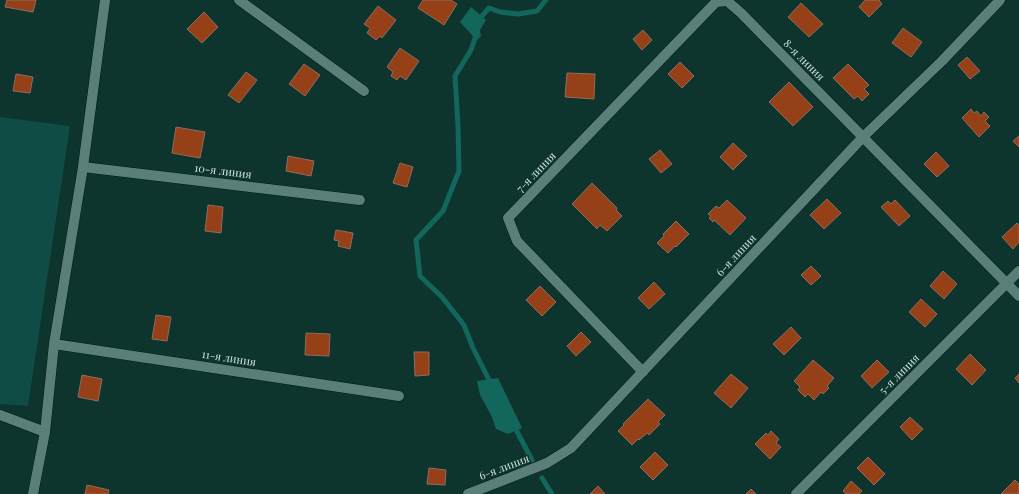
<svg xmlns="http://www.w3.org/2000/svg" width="1019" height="494" font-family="'Playfair Display',serif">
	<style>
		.green { fill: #0e4c45 }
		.water { fill: #13665b }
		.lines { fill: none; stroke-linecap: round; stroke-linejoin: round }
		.stream { stroke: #13665b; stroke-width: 5 }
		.building { fill: #964018; stroke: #8c6d61 }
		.minor-casing { stroke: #001a16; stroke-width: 11 }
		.minor { stroke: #5a7f79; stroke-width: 10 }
		.labels { text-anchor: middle; stroke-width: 3; stroke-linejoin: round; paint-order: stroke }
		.street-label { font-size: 11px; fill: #cee2de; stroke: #0e342e }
	</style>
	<rect width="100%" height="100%" fill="#0e342e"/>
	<polygon class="green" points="0,117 70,126 28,406 0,404"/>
	<g class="water">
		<polygon points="471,7 486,20 480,30 481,36 476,41 472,35 460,22"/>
		<polygon points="498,378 522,428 508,434 496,429 492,417 480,395 477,381"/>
	</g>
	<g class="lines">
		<g class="stream">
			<polyline points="480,23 482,16 489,8 500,12 518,14 537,11 546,0"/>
			<polyline points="477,32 471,50 455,76 458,126 459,171 443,211 416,240 420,276 442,297 464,325 473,348 491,384"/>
			<polyline points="513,424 532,460"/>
			<polyline points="542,478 552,494"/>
		</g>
	</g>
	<g class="building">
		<polygon points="7,0 36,0 33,12 5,7"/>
		<polygon points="423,0 451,0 457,4 444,25 418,8"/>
		<polygon points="865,0 879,0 882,4 869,17 859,7"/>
		<polygon points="801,3 823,24 809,37 788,17"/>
		<polygon points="378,6 396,20 382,38 380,36 376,40 367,33 370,28 364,24"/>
		<polygon points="204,12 218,27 202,43 187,29"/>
		<polygon points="903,28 922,42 911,57 892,43"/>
		<polygon points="643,30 652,40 642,50 633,39"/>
		<polygon points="400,48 419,61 406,80 400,76 397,80 391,76 393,72 387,67"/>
		<polygon points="967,57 980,71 970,79 958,65"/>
		<polygon points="680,62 694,76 682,88 668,74"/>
		<polygon points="304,64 320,75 305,96 289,84"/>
		<polygon points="848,64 869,85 864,89 869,94 862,101 858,96 854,99 833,78"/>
		<polygon points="246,72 257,80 239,103 228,95"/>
		<polygon points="567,73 595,74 594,99 565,97"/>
		<polygon points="16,74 33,77 30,93 13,91"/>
		<polygon points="789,82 813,107 793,126 769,102"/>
		<polygon points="971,109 974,113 977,111 981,116 984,112 989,117 985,121 990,126 979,137 962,118"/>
		<polygon points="176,127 205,132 200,158 172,153"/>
		<polygon points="1019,136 1019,147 1013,141"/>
		<polygon points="733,143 747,156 733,170 720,157"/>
		<polygon points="660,150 672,164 661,173 649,159"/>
		<polygon points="936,152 949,166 937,177 924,164"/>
		<polygon points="288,156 314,161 311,176 286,171"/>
		<polygon points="400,163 413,167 407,187 393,183"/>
		<polygon points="592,183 617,208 616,210 622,216 607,231 600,225 597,229 572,204"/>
		<polygon points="827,199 841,213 824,229 810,215"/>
		<polygon points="727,200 746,218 730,235 714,220 713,222 709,218 711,216 708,214 716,206 719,208"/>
		<polygon points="895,200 910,216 899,226 881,207 888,201 891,204"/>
		<polygon points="208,205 223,207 221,233 205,231"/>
		<polygon points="676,221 689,234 676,247 675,246 668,253 657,243 664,236 663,234"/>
		<polygon points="1017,223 1019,225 1019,242 1013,249 1002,237"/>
		<polygon points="336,230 353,233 350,249 338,246 339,241 334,240"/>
		<polygon points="811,266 821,276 811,285 801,275"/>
		<polygon points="943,271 957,284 944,299 930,286"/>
		<polygon points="654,282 665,294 649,309 638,298"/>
		<polygon points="540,286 556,302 542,316 526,300"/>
		<polygon points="921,299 937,314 925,327 909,312"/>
		<polygon points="156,315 171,317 167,341 152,339"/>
		<polygon points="791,327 801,338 784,355 773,344"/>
		<polygon points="581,332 591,342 576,356 567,346"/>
		<polygon points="306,333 330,334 329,356 305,355"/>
		<polygon points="414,352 429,352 429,375 415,376"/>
		<polygon points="970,354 986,370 972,385 956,369"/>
		<polygon points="813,360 834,378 827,386 829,388 823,394 821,392 814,400 808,394 805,397 798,390 800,387 794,381"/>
		<polygon points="877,360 889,372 872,388 861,376"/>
		<polygon points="731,374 748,388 731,408 714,393"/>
		<polygon points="1019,374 1019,383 1015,378"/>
		<polygon points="82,375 102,379 98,401 78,397"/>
		<polygon points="648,399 665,415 658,422 660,424 649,435 647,433 639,440 638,439 632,445 618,431 624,425 623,424"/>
		<polygon points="910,417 923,429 912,440 900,427"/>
		<polygon points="771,431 779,439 776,443 781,447 770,459 755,444 766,433 768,435"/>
		<polygon points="655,452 668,465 653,480 640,467"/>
		<polygon points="868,457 885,474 874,485 857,468"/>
		<polygon points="429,468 446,470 445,485 427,484"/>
		<polygon points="1015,480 1019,484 1019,494 1001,494"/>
		<polygon points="851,481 862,491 859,494 846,494 843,491"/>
		<polygon points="87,485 109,490 108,494 85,494"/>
		<polygon points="598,486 605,494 590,494"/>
		<polygon points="751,489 756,494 746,494"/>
	</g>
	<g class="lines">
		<defs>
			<g id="minor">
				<polyline points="239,0 364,91"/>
				<polyline points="726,0 741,13 1019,296"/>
				<polyline points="83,167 360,200"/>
				<polyline points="54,344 399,396"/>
				<polyline points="643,372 517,241 508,218 716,2 727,1"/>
				<polyline points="0,415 45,432"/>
				<polyline points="33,494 45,432 54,344 83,167 105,0"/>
				<polyline points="468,494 547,463 571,448 863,137 942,61 1000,0"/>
				<polyline points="796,494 1019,271"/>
			</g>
		</defs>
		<use href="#minor" class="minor-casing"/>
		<use href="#minor" class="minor"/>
	</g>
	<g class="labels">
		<g class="street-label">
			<text transform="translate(804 60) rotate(45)" y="4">8-я линия</text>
			<text transform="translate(223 171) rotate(7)" y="4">10-я линия</text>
			<text transform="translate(536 172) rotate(-46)" y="4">7-я линия</text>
			<text transform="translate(736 255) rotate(-47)" y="4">6-я линия</text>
			<text transform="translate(229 358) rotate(9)" y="4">11-я линия</text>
			<text transform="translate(899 374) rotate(-45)" y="4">5-я линия</text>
			<text transform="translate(504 467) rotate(-21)" y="4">6-я линия</text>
		</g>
	</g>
</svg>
